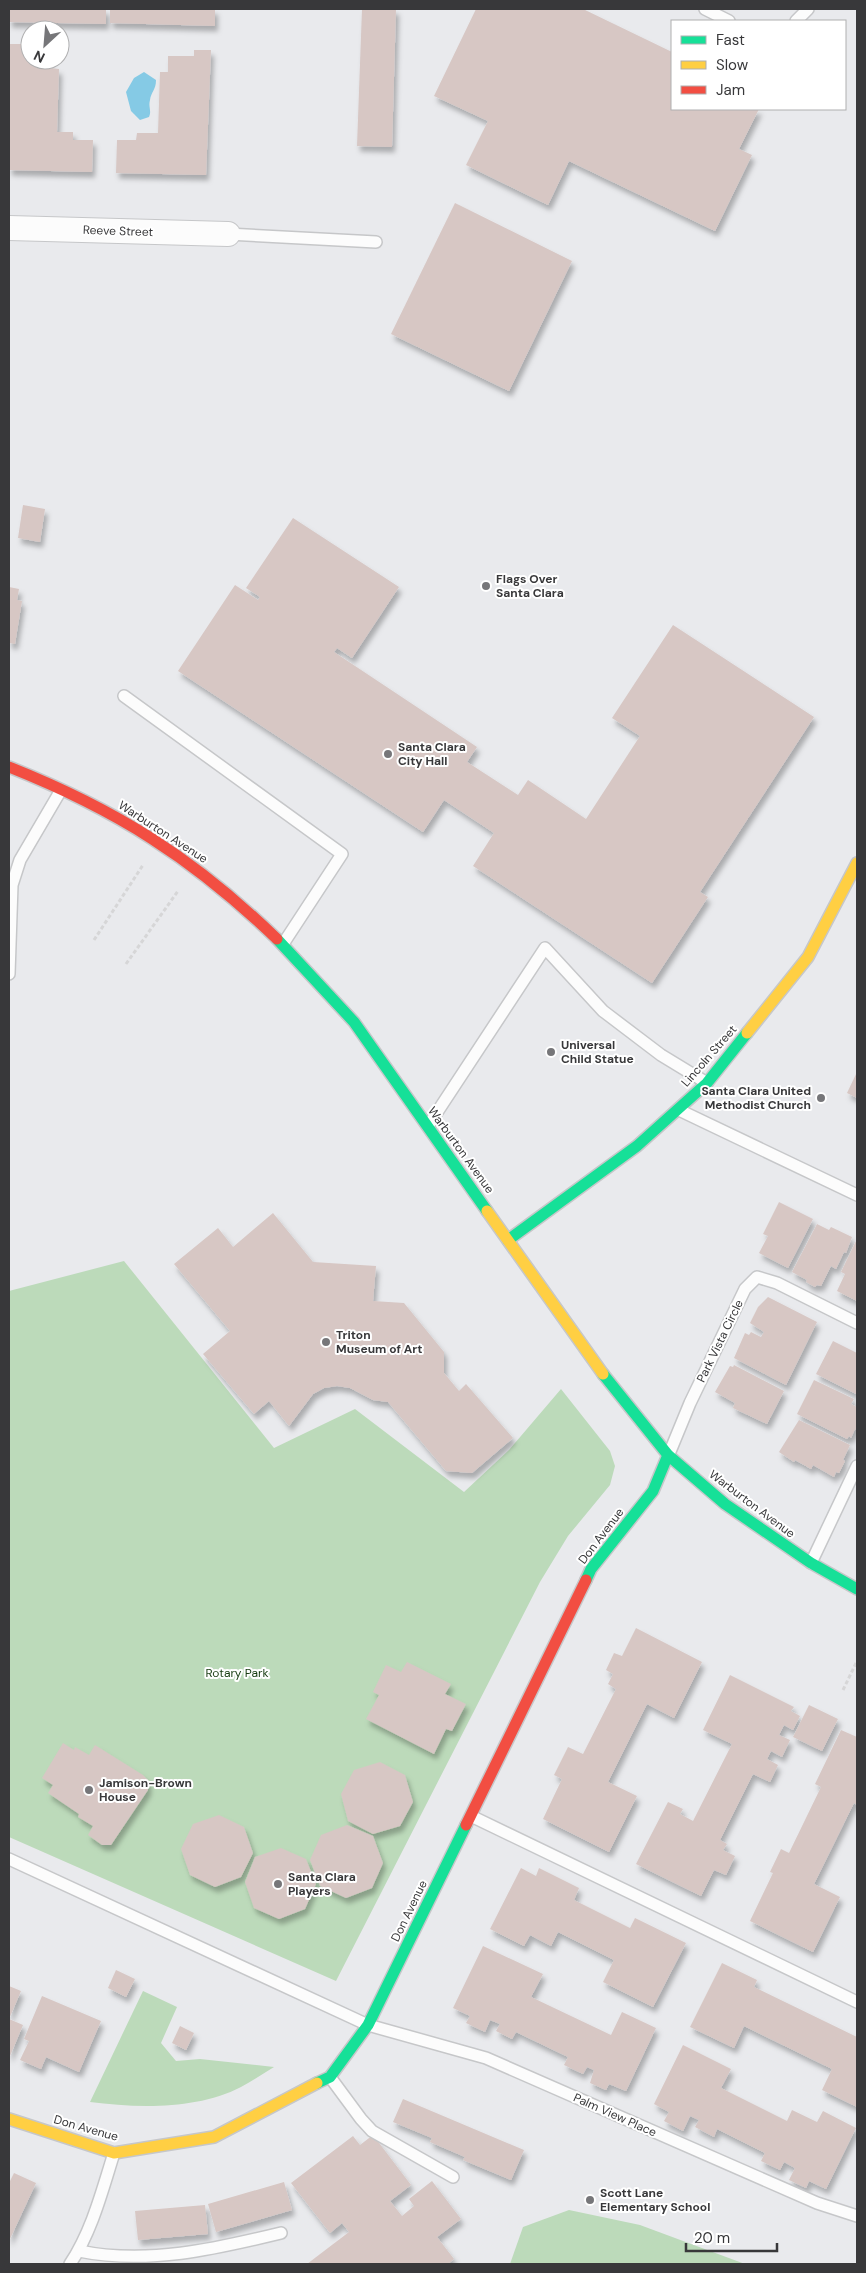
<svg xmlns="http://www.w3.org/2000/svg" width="866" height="2273" font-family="'DM Sans',sans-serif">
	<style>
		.green { fill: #bcdaba }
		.water { fill: #85cae5 }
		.building { fill: #d7c7c4; filter: url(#shadow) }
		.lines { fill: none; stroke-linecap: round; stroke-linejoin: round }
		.lane-casing { stroke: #c6c7c9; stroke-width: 14 }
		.street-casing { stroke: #c6c7c9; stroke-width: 26 }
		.fast-casing { stroke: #c6c7c9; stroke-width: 14 }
		.slow-casing { stroke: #c6c7c9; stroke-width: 14 }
		.jam-casing { stroke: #c6c7c9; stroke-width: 14 }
		.path { stroke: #d6d6d7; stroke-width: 3; stroke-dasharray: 4 2.5; stroke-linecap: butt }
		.lane { stroke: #fcfcfc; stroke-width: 11 }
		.street { stroke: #fcfcfc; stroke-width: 24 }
		.fast { stroke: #16e098; stroke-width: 11 }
		.slow { stroke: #ffcf43; stroke-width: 11 }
		.jam { stroke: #f24e42; stroke-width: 11 }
		.poi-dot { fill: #767679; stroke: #fff; stroke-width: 2 }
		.labels { text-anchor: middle; stroke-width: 4; stroke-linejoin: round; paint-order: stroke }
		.street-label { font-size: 12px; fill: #38383a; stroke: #fff }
		.poi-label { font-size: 12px; font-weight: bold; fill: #38383a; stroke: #fff; text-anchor: start }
		.park-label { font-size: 12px; fill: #153a0f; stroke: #fff }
	</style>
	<defs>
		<filter id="shadow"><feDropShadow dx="3" dy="5.5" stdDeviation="2.5" flood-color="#0004"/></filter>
	</defs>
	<rect width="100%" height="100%" fill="#e9eaed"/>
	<g class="green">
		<polygon points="124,1261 274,1448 355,1409 464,1492 509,1450 561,1389 610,1451 615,1466 610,1485 568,1536 540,1582 336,1981 9,1837 9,1291"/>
		<path d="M143,1991L177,2007L161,2043L176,2061L200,2059L274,2067C263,2074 252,2081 241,2087C197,2110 137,2108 90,2102Z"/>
		<polygon points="569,2210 640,2225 745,2264 510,2264 523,2227"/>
	</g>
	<path class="water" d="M144,72L156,80C156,90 151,92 150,100C148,107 152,111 149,117L140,120L131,111L126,92L134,78Z"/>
	<g class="building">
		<polygon points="9,9 106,9 106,24 9,22"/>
		<polygon points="110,9 215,9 215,26 110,23"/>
		<polygon points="362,9 396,9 392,147 357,146"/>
		<polygon points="476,9 583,9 672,52 672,109 759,109 739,149 752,155 715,231 569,161 548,205 466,165 488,121 434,96"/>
		<polygon points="9,44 28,44 27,54 30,54 30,60 50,60 50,68 59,69 57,132 73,132 73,140 93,140 92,172 9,170"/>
		<polygon points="194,50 211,50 206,175 116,173 117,140 136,140 137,133 158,133 160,72 168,72 168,56 194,56"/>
		<polygon points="455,203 572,261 509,391 391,334"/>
		<polygon points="23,505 45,509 40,542 18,538"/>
		<polygon points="293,518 399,587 352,658 337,648 334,652 477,747 467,762 518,795 528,780 586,819 640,736 612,718 673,625 814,717 700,892 708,897 652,983 473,866 494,833 444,800 423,832 178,671 235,585 258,600 260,597 246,588"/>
		<polygon points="9,587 19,589 17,600 22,601 15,644 9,643"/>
		<polygon points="857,1072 857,1098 847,1093"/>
		<polygon points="779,1202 813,1219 788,1268 759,1253 768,1236 763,1234"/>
		<polygon points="273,1213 313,1262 376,1266 373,1301 404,1303 444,1352 444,1373 459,1391 466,1384 513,1438 472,1473 446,1471 388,1402 373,1400 350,1388 337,1386 324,1388 313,1394 289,1426 269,1401 254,1414 203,1354 230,1331 174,1264 218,1228 233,1247"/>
		<polygon points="817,1224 829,1230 831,1227 852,1237 846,1253 844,1252 836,1269 831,1266 821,1286 817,1285 815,1287 806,1282 807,1280 792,1272"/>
		<polygon points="857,1239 857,1301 837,1291 845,1274 841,1272"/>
		<polygon points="768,1297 817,1322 786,1385 734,1358 745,1333 749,1335 751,1332 761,1337 764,1332 750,1323 758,1307"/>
		<polygon points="833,1341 857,1353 856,1394 816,1374"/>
		<polygon points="734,1365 784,1391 767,1424 733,1408 735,1403 715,1392 730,1366 733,1367"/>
		<polygon points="814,1380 854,1399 851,1404 857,1407 857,1430 855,1429 851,1438 849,1436 847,1439 797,1414"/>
		<polygon points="799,1420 850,1445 843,1460 845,1461 839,1473 836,1472 834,1477 813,1465 811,1469 795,1460 794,1462 779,1452"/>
		<polygon points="636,1628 702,1662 674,1718 647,1704 608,1782 637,1796 609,1852 543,1819 562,1779 554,1775 568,1747 583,1754 616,1689 608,1684 613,1674 606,1670 614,1653 622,1656"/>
		<polygon points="407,1662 451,1684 445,1694 466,1704 452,1731 446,1729 434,1754 366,1719 379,1695 373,1692 386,1665 401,1672"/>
		<polygon points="730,1675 794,1707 791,1711 800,1716 793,1730 784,1725 779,1735 790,1740 782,1757 771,1751 767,1759 778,1765 770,1782 753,1774 720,1840 727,1844 723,1850 735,1856 726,1875 714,1870 701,1896 636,1864 668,1802 683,1809 680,1814 693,1821 732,1744 703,1730"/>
		<polygon points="809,1705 838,1719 822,1751 793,1737"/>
		<polygon points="841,1730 857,1737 857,1805 854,1803 814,1884 840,1897 813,1952 750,1921 773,1873 770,1872 781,1849 789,1853 821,1787 815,1784"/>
		<polygon points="63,1743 74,1750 75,1747 89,1755 95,1745 143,1775 148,1780 148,1790 111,1845 102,1845 88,1835 93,1826 78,1817 79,1814 48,1793 53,1785 42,1778"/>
		<polygon points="380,1762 405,1775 413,1802 400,1826 373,1834 348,1821 341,1794 354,1770"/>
		<polygon points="219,1815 244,1827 253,1853 241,1877 215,1887 190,1875 181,1849 193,1824"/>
		<polygon points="347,1825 373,1836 383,1863 372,1888 346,1898 320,1886 310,1860 321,1835"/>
		<polygon points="281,1848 306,1859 316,1884 305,1909 279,1919 254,1908 245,1882 255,1857"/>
		<polygon points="521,1868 536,1876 539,1868 579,1888 574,1900 630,1928 635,1918 686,1943 653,2007 603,1982 614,1960 558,1932 551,1946 530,1935 524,1946 490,1929"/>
		<polygon points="483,1946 543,1974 531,1997 611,2035 622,2012 656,2028 626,2091 609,2084 606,2090 590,2083 594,2070 587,2067 583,2074 564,2065 568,2057 516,2032 512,2039 496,2031 500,2024 490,2020 485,2032 466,2023 470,2016 453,2008"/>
		<polygon points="722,1963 757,1980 754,1987 857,2037 857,2107 822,2090 832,2069 744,2026 734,2048 690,2027"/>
		<polygon points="116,1970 135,1979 126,1997 108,1988"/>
		<polygon points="9,1986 21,1991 9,2019 23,2025 10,2056 9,2055"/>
		<polygon points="42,1996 101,2021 79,2072 46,2057 41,2069 20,2060 29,2041 24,2039"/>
		<polygon points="180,2026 194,2033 186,2050 172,2043"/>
		<polygon points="683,2045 731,2069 721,2088 787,2121 792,2110 817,2122 823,2111 856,2128 826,2189 809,2181 806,2188 789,2180 795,2168 784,2162 780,2170 761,2161 765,2153 717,2129 714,2137 695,2127 699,2120 690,2116 683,2131 664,2121 669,2112 654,2104"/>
		<polygon points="403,2099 524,2150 511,2180 463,2160 465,2157 430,2142 432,2138 393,2122"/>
		<polygon points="373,2135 411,2185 390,2201 402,2216 414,2206 409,2199 432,2181 461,2219 437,2237 454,2259 448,2264 307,2264 349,2232 342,2223 330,2233 291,2183 353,2136 360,2145"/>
		<polygon points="14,2173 36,2183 9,2241 9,2183"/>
		<polygon points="284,2182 292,2210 216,2232 208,2204"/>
		<polygon points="205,2205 208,2234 138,2240 135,2211"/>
	</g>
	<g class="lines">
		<defs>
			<g id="lane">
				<polyline points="705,9 729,21"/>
				<polyline points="796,21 808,9"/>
				<polyline points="228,234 376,242"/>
				<polyline points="124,696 342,854 283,944"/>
				<polyline points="9,974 12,885 20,860 61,790"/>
				<polyline points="679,1110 857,1195"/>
				<polyline points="428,1126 545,948 603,1011 661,1055 707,1083"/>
				<polyline points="669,1454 690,1403 745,1289 757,1277 777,1283 857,1323"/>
				<polyline points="811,1563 857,1466"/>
				<polyline points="471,1816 857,2002"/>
				<polyline points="9,1859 368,2025 486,2058 817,2203 857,2216"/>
				<polyline points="330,2077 361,2119 372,2131 453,2177"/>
				<path d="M79,2251C147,2265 215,2249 281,2233"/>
				<path d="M70,2264C92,2231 102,2191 114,2153"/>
			</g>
			<polyline id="street" points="9,228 228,234"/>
			<g id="fast">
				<polyline points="277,939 354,1022 487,1211"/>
				<polyline points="508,1240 637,1146 707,1083 747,1033"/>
				<polyline points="603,1374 668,1455 725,1504 811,1563 857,1589"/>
				<polyline points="586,1580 591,1569 653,1491 668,1455"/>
				<polyline points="317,2083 330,2077 368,2025 466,1825"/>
			</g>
			<g id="slow">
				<polyline points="747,1033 808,957 857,863"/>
				<polyline points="487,1211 603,1374"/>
				<polyline points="9,2119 114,2153 214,2137 317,2083"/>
			</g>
			<g id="jam">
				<path d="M9,767C117,810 193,858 277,939"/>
				<polyline points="466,1825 586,1580"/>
			</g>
		</defs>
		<use href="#lane" class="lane-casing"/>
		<use href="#street" class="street-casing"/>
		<use href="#fast" class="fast-casing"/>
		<use href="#slow" class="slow-casing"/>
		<use href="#jam" class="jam-casing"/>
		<g class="path">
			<polyline points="94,940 143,865"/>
			<polyline points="126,964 178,891"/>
			<polyline points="843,1690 857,1661"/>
		</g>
		<use href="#lane" class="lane"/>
		<use href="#street" class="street"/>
		<use href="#fast" class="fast"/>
		<use href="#slow" class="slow"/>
		<use href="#jam" class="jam"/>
	</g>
	<g class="poi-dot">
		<circle cx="486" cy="586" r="5"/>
		<circle cx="388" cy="754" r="5"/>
		<circle cx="551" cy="1052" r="5"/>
		<circle cx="821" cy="1098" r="5"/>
		<circle cx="326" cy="1342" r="5"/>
		<circle cx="89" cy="1790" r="5"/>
		<circle cx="278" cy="1884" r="5"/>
		<circle cx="590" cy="2200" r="5"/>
	</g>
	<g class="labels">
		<g class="street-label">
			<text transform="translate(118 231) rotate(2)" y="4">Reeve Street</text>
			<text transform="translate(163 832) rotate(33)" y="4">Warburton Avenue</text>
			<text transform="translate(709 1056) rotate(-49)" y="4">Lincoln Street</text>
			<text transform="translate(461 1150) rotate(54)" y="4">Warburton Avenue</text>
			<text transform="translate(720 1341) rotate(-64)" y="4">Park Vista Circle</text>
			<text transform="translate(752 1504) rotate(37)" y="4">Warburton Avenue</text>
			<text transform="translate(601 1536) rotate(-53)" y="4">Don Avenue</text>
			<text transform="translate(409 1911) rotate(-64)" y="4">Don Avenue</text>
			<text transform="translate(615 2115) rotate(24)" y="4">Palm View Place</text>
			<text transform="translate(86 2128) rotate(16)" y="4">Don Avenue</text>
		</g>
		<g class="poi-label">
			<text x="496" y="583">Flags Over<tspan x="496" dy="14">Santa Clara</tspan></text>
			<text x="398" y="751">Santa Clara<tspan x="398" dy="14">City Hall</tspan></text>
			<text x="561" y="1049">Universal<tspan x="561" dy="14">Child Statue</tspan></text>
			<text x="811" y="1095" text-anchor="end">Santa Clara United<tspan x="811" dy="14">Methodist Church</tspan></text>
			<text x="336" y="1339">Triton<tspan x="336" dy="14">Museum of Art</tspan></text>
			<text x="99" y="1787">Jamison-Brown<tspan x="99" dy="14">House</tspan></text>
			<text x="288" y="1881">Santa Clara<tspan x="288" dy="14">Players</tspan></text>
			<text x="600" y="2197">Scott Lane<tspan x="600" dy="14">Elementary School</tspan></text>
		</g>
		<g class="park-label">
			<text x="237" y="1677">Rotary Park</text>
		</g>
	</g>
	<rect width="866" height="2273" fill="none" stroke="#38383a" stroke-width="20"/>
	<rect x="671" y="20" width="175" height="90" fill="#ffffff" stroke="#afafb0"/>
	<rect x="681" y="36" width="25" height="8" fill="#16e098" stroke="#afafb0"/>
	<text x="716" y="45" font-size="15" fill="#38383a">Fast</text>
	<rect x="681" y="61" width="25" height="8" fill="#ffcf43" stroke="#afafb0"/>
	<text x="716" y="70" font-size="15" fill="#38383a">Slow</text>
	<rect x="681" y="86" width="25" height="8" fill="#f24e42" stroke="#afafb0"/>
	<text x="716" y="95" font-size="15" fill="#38383a">Jam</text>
	<g transform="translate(45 45) rotate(206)"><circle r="24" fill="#ffffff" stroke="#afafb0"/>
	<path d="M0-4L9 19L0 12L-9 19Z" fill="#767679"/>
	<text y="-8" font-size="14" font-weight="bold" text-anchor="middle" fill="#38383a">N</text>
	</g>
	<path d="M686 2243v8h91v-8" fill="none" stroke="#38383a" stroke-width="2.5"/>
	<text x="694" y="2243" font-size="15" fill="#38383a" stroke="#ffffff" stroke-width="4" paint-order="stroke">20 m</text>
</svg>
